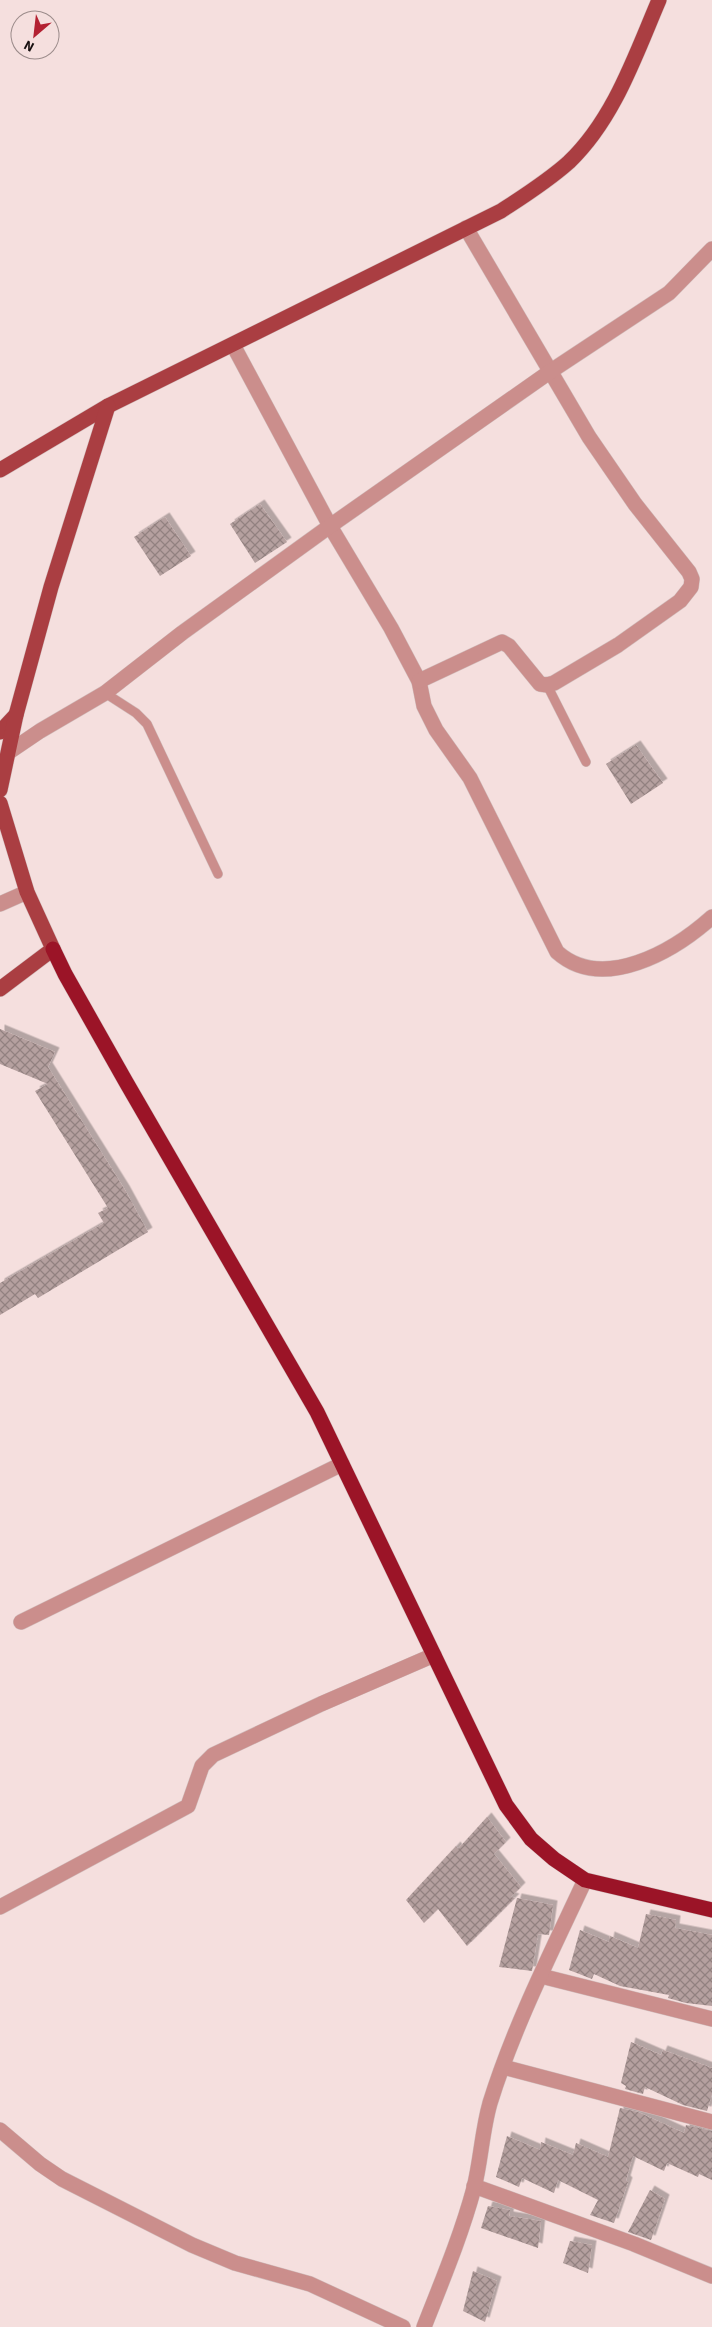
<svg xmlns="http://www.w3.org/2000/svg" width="712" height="2327" font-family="'Source Sans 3',sans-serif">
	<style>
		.building { fill: url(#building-cross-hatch); filter: url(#shadow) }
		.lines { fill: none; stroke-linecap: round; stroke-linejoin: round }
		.lane-casing { stroke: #d1bebd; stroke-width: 10 }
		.street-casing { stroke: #d1bebd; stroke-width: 16 }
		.primary-casing { stroke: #d1bebd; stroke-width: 16 }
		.highway-casing { stroke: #d1bebd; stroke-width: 16 }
		.lane { stroke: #cb8e8c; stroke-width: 9 }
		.street { stroke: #cb8e8c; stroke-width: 15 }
		.primary { stroke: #aa3e42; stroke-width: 15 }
		.highway { stroke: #9b1427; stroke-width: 15 }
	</style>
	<defs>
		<pattern id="building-cross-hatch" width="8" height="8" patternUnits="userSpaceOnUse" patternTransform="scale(1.25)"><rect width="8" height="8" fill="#b5a09f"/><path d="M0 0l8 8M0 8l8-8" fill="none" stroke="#928180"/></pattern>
		<filter id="shadow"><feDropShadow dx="4.5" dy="-4.5" stdDeviation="0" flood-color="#0004"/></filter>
	</defs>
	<rect width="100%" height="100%" fill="#f5dfde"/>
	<g class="building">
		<polygon points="260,504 287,542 255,563 230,524"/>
		<polygon points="165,517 191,556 160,576 134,537"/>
		<polygon points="636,745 663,783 631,804 606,764"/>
		<polygon points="0,1029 55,1052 48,1067 125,1190 148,1232 38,1298 35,1294 0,1315 0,1283 104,1223 98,1213 108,1208 35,1091 48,1084 0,1064"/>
		<polygon points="487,1817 506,1842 494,1854 521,1887 511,1897 515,1898 467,1946 438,1909 424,1923 406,1900 456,1846 458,1849"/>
		<polygon points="517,1898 553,1905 549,1935 538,1934 532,1971 499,1967"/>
		<polygon points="646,1914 676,1920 675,1928 712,1935 712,2006 686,2003 668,1998 669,1995 620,1986 594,1974 592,1979 569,1970 580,1930 609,1942 610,1936 638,1948"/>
		<polygon points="631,2042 661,2055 663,2050 712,2068 712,2094 707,2111 683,2105 645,2087 643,2094 625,2089 626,2086 621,2083"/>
		<polygon points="620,2108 638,2112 684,2133 686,2125 712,2131 712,2180 699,2174 698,2177 667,2163 664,2171 633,2156 626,2180 628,2182 614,2223 590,2215 598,2200 558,2180 554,2193 522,2178 519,2187 496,2177 507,2136 540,2150 541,2142 573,2155 576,2143 608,2157"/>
		<polygon points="650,2190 665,2199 651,2240 628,2232"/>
		<polygon points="488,2206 510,2210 509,2216 541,2221 538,2248 481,2228"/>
		<polygon points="570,2241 592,2245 588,2273 563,2263"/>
		<polygon points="473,2271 497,2281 485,2322 463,2311"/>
	</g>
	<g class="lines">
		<defs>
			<g id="lane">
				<polyline points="547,685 586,762"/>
				<polyline points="105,693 136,713 147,724 218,874"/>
			</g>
			<g id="street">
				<path d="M233,345L330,526L391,628L419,681L424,706L436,730L470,778L557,952C603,993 674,951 712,917"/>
				<polyline points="419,681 502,642 509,646 540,684 547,685 554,683 618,645 680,601 691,587 692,579 689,572 635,504 589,437 466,228"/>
				<polyline points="9,752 40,731 105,693 182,633 330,526 551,371 669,293 712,249"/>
				<polyline points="0,904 27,892"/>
				<polyline points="21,1622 342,1464"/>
				<polyline points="0,1907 188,1806 202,1766 213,1755 321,1704 434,1655"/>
				<polyline points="541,1976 712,2019"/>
				<polyline points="503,2067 712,2122"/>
				<polyline points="0,2130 40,2164 62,2179 192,2245 235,2263 310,2284 403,2327"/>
				<polyline points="474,2186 634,2244 712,2276"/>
				<path d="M424,2327C442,2281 461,2236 474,2188C481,2160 482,2131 490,2103C514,2026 551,1953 585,1880"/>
			</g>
			<g id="primary">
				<path d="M0,470L108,406L501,211C524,196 548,181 569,162C614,119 635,56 659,0"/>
				<polyline points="0,732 16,715"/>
				<polyline points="0,790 16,715 51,587 108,406"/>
				<polyline points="0,803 27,892 53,949 0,989"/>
			</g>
			<polyline id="highway" points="53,949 65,974 126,1082 317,1412 506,1805 531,1839 554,1859 585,1880 712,1910"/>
		</defs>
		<use href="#lane" class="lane-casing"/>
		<use href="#street" class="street-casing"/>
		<use href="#primary" class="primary-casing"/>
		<use href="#highway" class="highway-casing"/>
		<use href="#lane" class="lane"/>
		<use href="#street" class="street"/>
		<use href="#primary" class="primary"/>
		<use href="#highway" class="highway"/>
	</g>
	<g transform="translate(35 35) rotate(208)"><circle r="24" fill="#f5dfde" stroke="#9c8c8b"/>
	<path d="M0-4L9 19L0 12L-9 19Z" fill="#b32132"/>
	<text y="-8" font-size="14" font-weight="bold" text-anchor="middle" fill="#160f0f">N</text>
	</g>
</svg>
